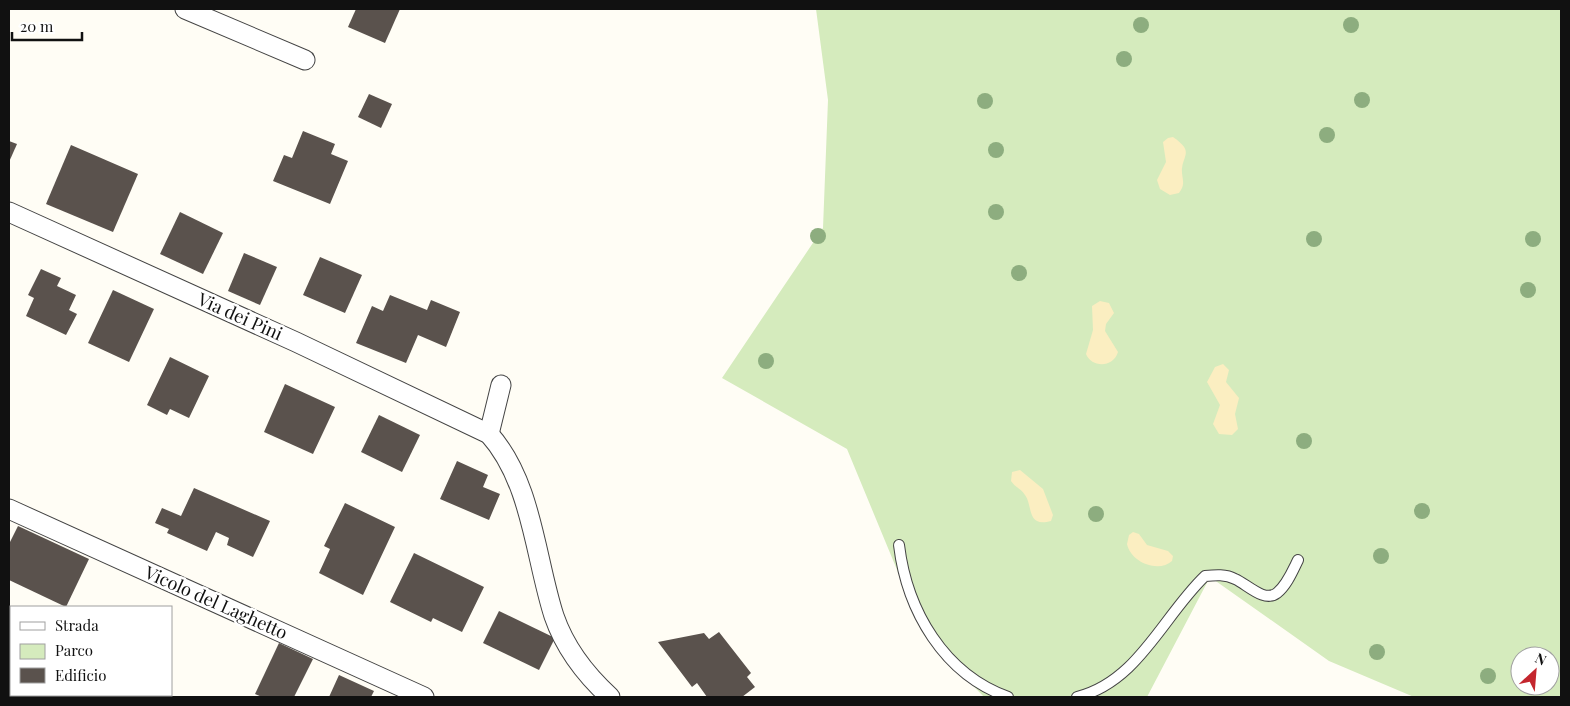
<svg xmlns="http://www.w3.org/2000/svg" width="1570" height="706" font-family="'Playfair Display',serif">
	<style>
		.green { fill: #d5ebbd; fill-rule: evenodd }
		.sand { fill: #fbeec1 }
		.building { fill: #5a524d }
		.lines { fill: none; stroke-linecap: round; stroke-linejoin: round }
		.service-casing { stroke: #444; stroke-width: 12 }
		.minor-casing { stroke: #444; stroke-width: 21 }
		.service { stroke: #fff; stroke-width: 10 }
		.minor { stroke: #fff; stroke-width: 19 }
		.tree { fill: #8dad7f }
		.labels { text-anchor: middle; stroke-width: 5; stroke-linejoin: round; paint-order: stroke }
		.street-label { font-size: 18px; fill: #111; stroke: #fff }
	</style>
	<rect width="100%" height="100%" fill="#fffdf5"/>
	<path class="green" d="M816,9H1561V697H1414L1329,661L1210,577L1147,697H984L924,635L847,449L722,378L823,228L828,100ZM1520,656H1550V686H1520Z"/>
	<g class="sand">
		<path d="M1173,137C1196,153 1181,155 1182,173C1183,182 1185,185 1179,193L1170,195L1160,189L1157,180L1166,162L1163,142L1168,138Z"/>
		<path d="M1100,301L1109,303L1114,313L1106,324L1105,331L1118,352C1113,368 1092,368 1086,354L1093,330L1092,306Z"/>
		<polygon points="1223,364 1229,370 1226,382 1239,398 1235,414 1238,429 1232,435 1219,434 1213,424 1220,405 1207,382 1215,367"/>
		<path d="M1020,470L1043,489L1053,515L1051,521C1026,528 1033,505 1025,495C1021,489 1015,487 1011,481L1012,472Z"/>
		<path d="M1133,532L1139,534L1147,545L1168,551L1173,556L1172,561C1159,573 1131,563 1127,544L1129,535Z"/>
	</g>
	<g class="building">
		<polygon points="356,9 400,9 385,43 348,27"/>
		<polygon points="369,94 392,104 381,128 358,117"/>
		<polygon points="303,131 335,144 331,154 348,161 330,204 273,181 284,155 292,158"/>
		<polygon points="9,141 17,144 9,162"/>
		<polygon points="71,145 138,174 113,232 46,204"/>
		<polygon points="180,212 223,233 203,274 160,254"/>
		<polygon points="244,253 277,267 260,305 228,291"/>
		<polygon points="320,257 362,275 345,313 303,295"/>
		<polygon points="41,269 61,278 57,286 76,295 69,310 77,314 66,335 26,316 34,298 28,295"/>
		<polygon points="113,290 154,309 129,362 88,343"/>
		<polygon points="390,295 427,310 431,300 460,312 446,347 418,335 406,363 356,343 372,306 383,311"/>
		<polygon points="170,357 209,376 189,418 170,409 167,415 147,405"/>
		<polygon points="285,384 335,407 313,454 264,432"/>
		<polygon points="379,415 420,435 402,472 361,452"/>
		<polygon points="457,461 488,475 483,487 500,494 489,520 440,499"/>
		<polygon points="194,488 270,521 253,557 227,545 229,538 216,532 207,551 167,533 169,529 155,523 162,508 181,516"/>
		<polygon points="345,503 395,527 363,595 319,573 330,549 324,546"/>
		<polygon points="18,526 89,559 66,607 9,580 9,544"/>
		<polygon points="414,553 484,587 462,632 433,618 431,622 390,602"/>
		<polygon points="499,611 555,638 539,670 483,643"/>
		<polygon points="9,624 11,625 11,670 9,669"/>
		<polygon points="719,632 751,673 747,677 755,687 742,697 707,697 697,683 692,687 658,642 704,633 709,639"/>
		<polygon points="279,643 313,659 294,697 262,697 255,694"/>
		<polygon points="339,675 374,691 371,697 329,697"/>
		<polygon points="102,695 153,695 151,697 101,697"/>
	</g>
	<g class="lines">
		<defs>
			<g id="service">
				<path d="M899,545C907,611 944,674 1008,697"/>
				<path d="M1077,697C1138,682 1163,616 1205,576C1215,575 1226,574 1235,579C1247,584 1264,603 1277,593C1287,585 1293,570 1298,560"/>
			</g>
			<g id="minor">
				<polyline points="185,9 305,60"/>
				<path d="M9,212L296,342L489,434C532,482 535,557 554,616C565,648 586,675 610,697"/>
				<polyline points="489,434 501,385"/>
				<polyline points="9,509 424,697"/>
			</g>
		</defs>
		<use href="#service" class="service-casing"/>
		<use href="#minor" class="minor-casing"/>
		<use href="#service" class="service"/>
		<use href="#minor" class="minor"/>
	</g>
	<g class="tree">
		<circle cx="1141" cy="25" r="8"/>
		<circle cx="1351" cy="25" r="8"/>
		<circle cx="1124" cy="59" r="8"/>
		<circle cx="1362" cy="100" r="8"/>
		<circle cx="985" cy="101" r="8"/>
		<circle cx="1327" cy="135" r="8"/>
		<circle cx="996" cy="150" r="8"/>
		<circle cx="996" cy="212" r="8"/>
		<circle cx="818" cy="236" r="8"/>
		<circle cx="1314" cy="239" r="8"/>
		<circle cx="1533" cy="239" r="8"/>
		<circle cx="1019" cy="273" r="8"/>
		<circle cx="1528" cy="290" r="8"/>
		<circle cx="766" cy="361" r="8"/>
		<circle cx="1304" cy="441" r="8"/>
		<circle cx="1422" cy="511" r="8"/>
		<circle cx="1096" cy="514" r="8"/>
		<circle cx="1381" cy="556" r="8"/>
		<circle cx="1377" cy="652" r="8"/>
		<circle cx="1488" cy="676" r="8"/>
	</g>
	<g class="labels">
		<g class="street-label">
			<text transform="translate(240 317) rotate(24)" y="6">Via dei Pini</text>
			<text transform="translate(216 603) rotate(24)" y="6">Vicolo del Laghetto</text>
		</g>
	</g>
	<rect width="1570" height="706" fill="none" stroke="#111111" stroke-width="20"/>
	<rect x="10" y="606" width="162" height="90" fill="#ffffff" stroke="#a0a0a0"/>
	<rect x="20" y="622" width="25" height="8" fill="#ffffff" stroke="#a0a0a0"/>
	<text x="55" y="631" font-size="15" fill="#111111">Strada</text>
	<rect x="20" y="644" width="25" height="15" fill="#d5ebbd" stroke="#a0a0a0"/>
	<text x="55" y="656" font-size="15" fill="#111111">Parco</text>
	<rect x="20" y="668" width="25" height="15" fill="#5a524d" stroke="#a0a0a0"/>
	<text x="55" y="681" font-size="15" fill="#111111">Edificio</text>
	<g transform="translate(1535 671) rotate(26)"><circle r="24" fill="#ffffff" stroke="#a0a0a0"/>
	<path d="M0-4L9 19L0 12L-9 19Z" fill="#c4262e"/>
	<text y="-8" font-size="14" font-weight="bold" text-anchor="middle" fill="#111111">N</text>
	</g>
	<path d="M12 32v8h70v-8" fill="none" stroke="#111111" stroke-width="2.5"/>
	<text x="20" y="32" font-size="15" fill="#111111" stroke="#ffffff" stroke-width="4" paint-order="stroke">20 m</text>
</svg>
